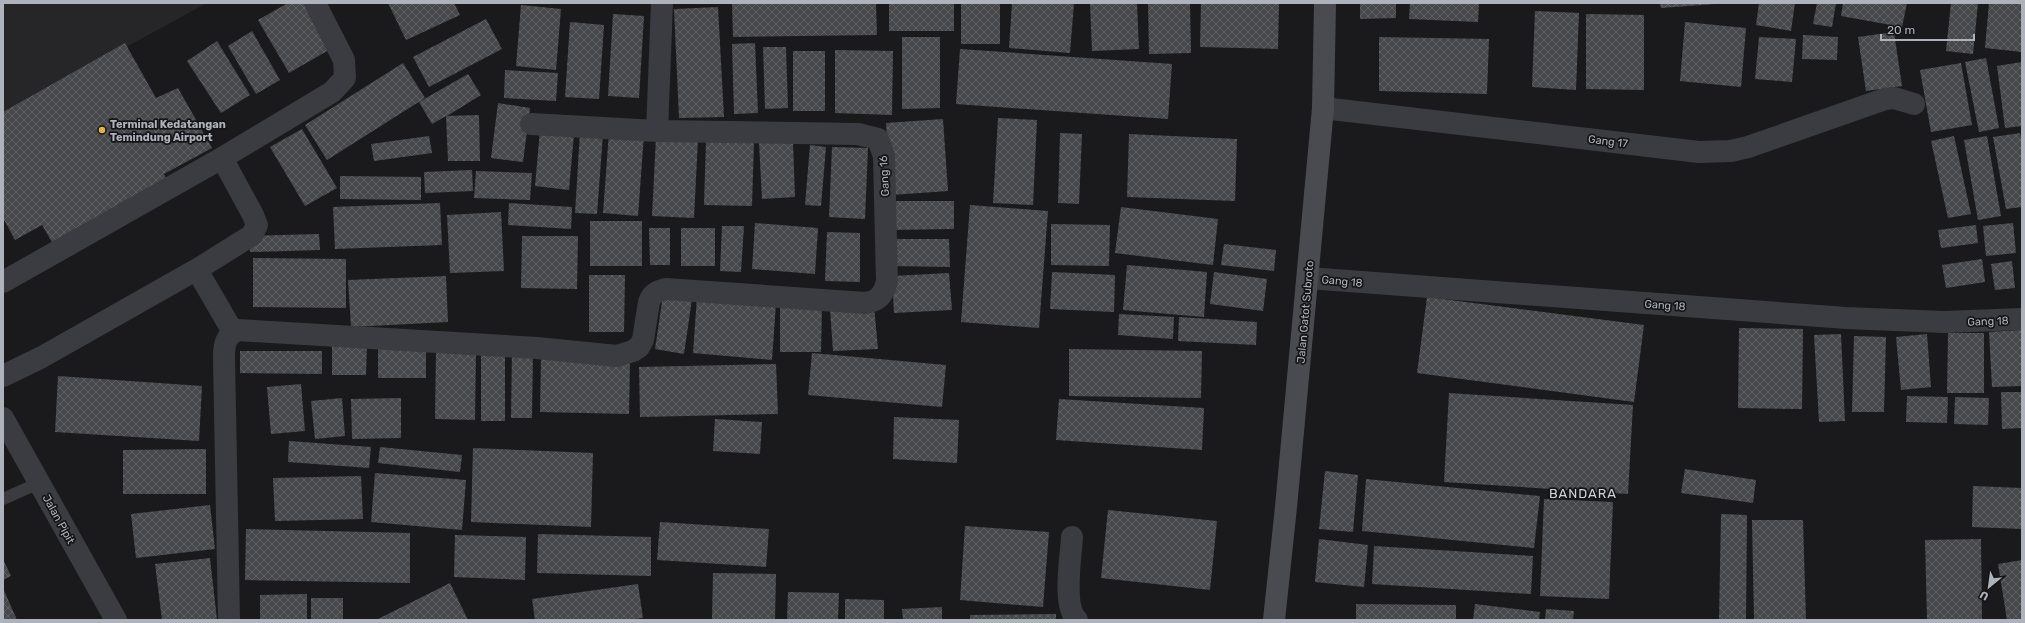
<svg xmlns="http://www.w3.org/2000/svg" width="2025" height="623" font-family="Rubik,sans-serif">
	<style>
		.built { fill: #262629 }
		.building { fill: url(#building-cross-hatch) }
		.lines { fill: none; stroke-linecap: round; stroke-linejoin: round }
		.lane { stroke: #3b3c41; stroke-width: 12 }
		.street { stroke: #3b3c41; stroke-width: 22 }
		.secondary { stroke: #4a4b51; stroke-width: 22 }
		.poi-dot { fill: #e4b14a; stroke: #151517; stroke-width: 1.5 }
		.labels { text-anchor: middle; stroke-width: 3.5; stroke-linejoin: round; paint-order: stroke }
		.poi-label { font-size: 11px; font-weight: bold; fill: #aeb2bb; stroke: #151517; text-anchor: start }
		.street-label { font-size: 11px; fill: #aeb2bb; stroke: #151517 }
		.quarter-label { font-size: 13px; letter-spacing: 1px; fill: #ced1d7; stroke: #151517 }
	</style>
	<defs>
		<pattern id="building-cross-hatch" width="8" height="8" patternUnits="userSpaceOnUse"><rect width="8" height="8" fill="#47484c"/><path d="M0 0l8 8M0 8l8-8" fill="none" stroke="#5f6064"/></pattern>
	</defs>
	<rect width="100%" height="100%" fill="#1a1a1c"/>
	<polygon class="built" points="3,3 207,3 3,114"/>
	<g class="building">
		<polygon points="288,3 308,3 334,47 289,73 258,20"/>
		<polygon points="388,3 454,3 460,15 406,40"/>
		<polygon points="732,3 876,3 877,35 733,37"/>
		<rect x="889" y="3" width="65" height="28"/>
		<rect x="961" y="3" width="39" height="41"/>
		<polygon points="1012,3 1074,3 1070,53 1009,48"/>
		<polygon points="1090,3 1137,3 1139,49 1092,51"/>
		<polygon points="1148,3 1190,3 1191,53 1149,54"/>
		<polygon points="1201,3 1279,3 1278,49 1200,47"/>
		<polygon points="1360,3 1396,3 1396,18 1360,19"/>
		<polygon points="1410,3 1479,3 1478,22 1409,19"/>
		<polygon points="1660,3 1715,3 1715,4 1661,8"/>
		<polygon points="1759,3 1795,3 1791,31 1756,25"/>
		<polygon points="1817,3 1836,3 1832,27 1813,24"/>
		<polygon points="1843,3 1907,3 1902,27 1841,16"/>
		<polygon points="1951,3 1978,3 1973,54 1946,51"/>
		<polygon points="1989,3 2022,3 2022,52 1985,48"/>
		<polygon points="521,5 561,9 556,70 516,66"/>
		<polygon points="718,7 724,117 679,118 674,9"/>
		<polygon points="1535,11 1579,13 1576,90 1532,87"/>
		<polygon points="613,14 644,16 639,98 608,96"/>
		<polygon points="1586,14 1644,15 1644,90 1586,89"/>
		<polygon points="486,19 502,49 429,87 413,57"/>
		<polygon points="570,22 604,25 599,99 565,97"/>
		<polygon points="1685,22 1746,28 1741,87 1680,81"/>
		<polygon points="252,31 280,80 256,94 228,46"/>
		<polygon points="1894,32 1902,86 1866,91 1858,37"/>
		<polygon points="1803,35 1838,37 1837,60 1802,59"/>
		<polygon points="902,37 940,37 940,108 902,109"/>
		<polygon points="1379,37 1489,39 1487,94 1379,91"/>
		<polygon points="1759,37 1796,39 1792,82 1755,79"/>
		<polygon points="217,41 250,95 221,113 187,61"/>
		<polygon points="125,43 156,98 178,88 212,148 164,174 169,184 56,249 42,225 15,240 3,218 3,112"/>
		<polygon points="755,43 758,113 734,114 732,44"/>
		<polygon points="763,47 786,47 788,108 765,109"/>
		<polygon points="960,49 1172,64 1168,119 956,104"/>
		<polygon points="835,50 893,51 892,115 835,113"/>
		<rect x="793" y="51" width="32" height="60"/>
		<polygon points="1986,58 1999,128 1979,132 1965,62"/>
		<polygon points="2022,62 2022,126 2005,128 1997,66"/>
		<polygon points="403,63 425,98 327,160 305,125"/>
		<polygon points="1961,63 1972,125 1931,132 1920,70"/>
		<polygon points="505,70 558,73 556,101 504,98"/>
		<polygon points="468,74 481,95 447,116 479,115 480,161 448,161 446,116 432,124 419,102"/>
		<polygon points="498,103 530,108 523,162 491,158"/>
		<polygon points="998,118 1037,120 1033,205 993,203"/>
		<polygon points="943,119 948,191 891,195 886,123"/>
		<polygon points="302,129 337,188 305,206 270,147"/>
		<polygon points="540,130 574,134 569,190 535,186"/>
		<polygon points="580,132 603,134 597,214 575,213"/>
		<polygon points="609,132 644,135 638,216 603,213"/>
		<polygon points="1060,133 1082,134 1079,204 1058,203"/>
		<polygon points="2020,133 2022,144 2022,207 2006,209 1993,137"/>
		<polygon points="1129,134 1237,139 1235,201 1127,197"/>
		<polygon points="429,136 432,153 374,161 371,144"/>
		<polygon points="1954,136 1971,214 1948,218 1931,141"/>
		<polygon points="1987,136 2001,216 1978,220 1964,140"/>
		<polygon points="656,137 698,139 694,218 652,216"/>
		<polygon points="706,140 754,141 752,206 704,205"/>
		<polygon points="793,142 795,197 762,199 759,143"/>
		<polygon points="810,145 826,147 821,206 805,205"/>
		<polygon points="832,147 868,148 865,219 829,217"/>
		<polygon points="472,170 473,191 425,193 424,172"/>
		<polygon points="476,171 532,173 530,200 474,198"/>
		<polygon points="340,176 421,177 421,200 340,199"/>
		<polygon points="889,201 954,201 954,229 890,230"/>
		<polygon points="440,203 442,245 335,249 333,207"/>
		<polygon points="509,203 572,207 571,229 508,225"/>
		<polygon points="970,205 1048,211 1039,328 961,322"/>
		<polygon points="1121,207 1218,219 1213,265 1115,253"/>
		<polygon points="501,212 504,271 450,273 447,215"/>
		<rect x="590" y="221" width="52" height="45"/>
		<polygon points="755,223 818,228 815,274 752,269"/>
		<polygon points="2013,223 2016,253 1986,256 1983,226"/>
		<polygon points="1051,224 1110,225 1109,266 1051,265"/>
		<polygon points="1976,225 1978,243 1941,248 1938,230"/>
		<polygon points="722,226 744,226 741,272 720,271"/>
		<polygon points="649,228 670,228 670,265 650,265"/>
		<rect x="681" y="228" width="34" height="38"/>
		<polygon points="827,232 860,233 860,282 825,281"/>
		<polygon points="319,234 320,250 250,252 249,236"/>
		<polygon points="522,236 578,236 577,289 521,288"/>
		<polygon points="890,239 949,239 950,267 890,266"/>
		<polygon points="1224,244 1276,250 1274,271 1221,265"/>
		<polygon points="253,258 346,259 346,308 253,307"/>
		<polygon points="1982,259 1985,282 1946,288 1942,265"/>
		<polygon points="2012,261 2015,288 1995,290 1991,264"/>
		<polygon points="1127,265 1207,272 1204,317 1123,310"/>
		<polygon points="1052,272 1115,275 1114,312 1050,309"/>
		<polygon points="1214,272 1267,279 1263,311 1210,304"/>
		<polygon points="949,273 952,310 894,313 892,276"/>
		<polygon points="589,275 625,275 624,332 589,332"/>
		<polygon points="446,276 448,322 351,327 348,280"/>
		<polygon points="663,295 692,299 684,354 655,349"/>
		<polygon points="697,297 776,303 772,360 693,353"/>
		<polygon points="1427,297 1644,325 1634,402 1417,373"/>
		<polygon points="780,303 822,304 821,352 780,352"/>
		<polygon points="874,306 878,349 833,351 830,309"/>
		<polygon points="1119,314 1174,317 1173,339 1118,335"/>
		<polygon points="1179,317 1257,322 1256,345 1178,341"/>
		<polygon points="1739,328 1803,329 1802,409 1738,408"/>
		<polygon points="2022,330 2022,386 1992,387 1989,332"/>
		<polygon points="1948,333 1984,333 1984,393 1947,393"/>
		<polygon points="1841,334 1845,421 1819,422 1814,335"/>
		<polygon points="1927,334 1931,387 1901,390 1896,337"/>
		<polygon points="1854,336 1886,337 1884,412 1852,412"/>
		<polygon points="332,344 367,344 366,375 332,375"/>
		<rect x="481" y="347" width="24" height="74"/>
		<polygon points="436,348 476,348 475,420 435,419"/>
		<rect x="378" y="349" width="48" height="29"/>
		<polygon points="1069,349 1202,351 1201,398 1069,396"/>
		<polygon points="512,350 533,351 532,418 511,418"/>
		<polygon points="240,351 322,351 322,374 240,373"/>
		<polygon points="812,353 946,365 942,407 808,395"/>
		<polygon points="541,359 630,361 629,414 540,412"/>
		<polygon points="776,364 778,414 640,417 639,367"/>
		<polygon points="58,376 202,386 199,441 55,432"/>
		<polygon points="301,384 305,431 271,434 267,387"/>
		<polygon points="2001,392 2022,392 2022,428 2002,429"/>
		<polygon points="1449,393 1633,405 1628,494 1444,482"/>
		<polygon points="1907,396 1948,397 1947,423 1906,422"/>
		<polygon points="1955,397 1989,398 1988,425 1954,424"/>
		<polygon points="342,398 345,436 315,439 311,401"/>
		<polygon points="401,398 401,438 352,439 351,399"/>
		<polygon points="1059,399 1204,408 1202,450 1056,440"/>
		<polygon points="894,417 959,420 957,463 893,459"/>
		<polygon points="715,419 762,422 760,454 713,451"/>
		<polygon points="289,441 371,447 369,468 288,462"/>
		<polygon points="380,447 462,455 460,472 378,463"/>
		<polygon points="473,448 593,453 591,527 471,522"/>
		<polygon points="206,449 206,494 123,494 123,450"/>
		<polygon points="1685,469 1756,480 1753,503 1681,493"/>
		<polygon points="1325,471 1358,475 1353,532 1319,529"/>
		<polygon points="375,473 466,480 462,530 371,522"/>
		<polygon points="361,476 363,519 275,521 273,478"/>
		<polygon points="1366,479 1540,496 1534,548 1362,531"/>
		<polygon points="1973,486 2022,488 2022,529 1972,527"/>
		<polygon points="1544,499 1613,502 1609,599 1540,596"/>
		<polygon points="210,505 215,549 136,558 131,514"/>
		<polygon points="1108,510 1217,521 1210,590 1101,578"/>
		<polygon points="1721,514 1747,515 1746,620 1719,620"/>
		<polygon points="1752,520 1803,520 1806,620 1754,620"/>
		<polygon points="660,522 769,529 766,567 657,560"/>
		<polygon points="965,526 1049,532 1043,607 960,600"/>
		<polygon points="246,529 410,533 410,583 245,580"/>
		<polygon points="538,534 651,537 651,576 537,573"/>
		<polygon points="455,535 526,537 525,580 454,577"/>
		<polygon points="1319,539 1368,545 1364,587 1315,582"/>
		<polygon points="1981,539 1982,620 1927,620 1925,540"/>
		<polygon points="1374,546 1533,556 1531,594 1372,584"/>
		<polygon points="210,558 217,620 162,620 155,564"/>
		<polygon points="3,559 11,576 3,580"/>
		<polygon points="2022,560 2022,620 2007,620 1998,564"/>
		<polygon points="713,573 776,574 775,620 712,620"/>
		<polygon points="450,583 468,620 376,620"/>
		<polygon points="638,584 643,618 625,620 535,620 532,599"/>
		<polygon points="3,588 17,620 3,620"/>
		<polygon points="788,592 839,593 838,620 787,620"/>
		<polygon points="307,594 307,620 260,620 260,595"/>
		<rect x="311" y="598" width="32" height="22"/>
		<polygon points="845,599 884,600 884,620 845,620"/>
		<polygon points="1356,604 1456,605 1456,620 1356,620"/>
		<polygon points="1475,604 1540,612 1539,620 1473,620"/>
		<polygon points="942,607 942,620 903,620 902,609"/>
		<polygon points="1546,609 1574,611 1573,620 1545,620"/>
		<polygon points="1056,614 1056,620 970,620 970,615"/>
	</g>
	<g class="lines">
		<polyline class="lane" points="3,499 39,483"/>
		<g class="street">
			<polyline points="1323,108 1699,152 1731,151 1748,147 1885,99 1894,98 1914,104"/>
			<polyline points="531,124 657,131"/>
			<polyline points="197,270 233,332"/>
			<polyline points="1308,278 1846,318 1944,322 2022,319"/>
			<polyline points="3,282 222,158 332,92 345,78 344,60 315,3"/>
			<polyline points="3,376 42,357 201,267 252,235 257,225 253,215 222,158"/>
			<polyline points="3,418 116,620"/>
			<path d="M1072,537C1071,557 1062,606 1077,620"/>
			<path d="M229,620L224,358C224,345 225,337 237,330L537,348L617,356L633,351L639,347L643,340L649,302C652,293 658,291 666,289L865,303C879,301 883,295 887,282L884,156L878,139L858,134L657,131L662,3"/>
		</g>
		<polyline class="secondary" points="1274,620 1286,507 1323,108 1325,3"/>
	</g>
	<circle class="poi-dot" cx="102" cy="130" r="4"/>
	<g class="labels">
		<g class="poi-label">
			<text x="110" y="128">Terminal Kedatangan<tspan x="110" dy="13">Temindung Airport</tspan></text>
		</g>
		<g class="street-label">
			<text transform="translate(1608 141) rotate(7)" y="4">Gang 17</text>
			<text transform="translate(884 176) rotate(-93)" y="4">Gang 16</text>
			<text transform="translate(1342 281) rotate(5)" y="4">Gang 18</text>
			<text transform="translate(1665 305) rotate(4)" y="4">Gang 18</text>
			<text transform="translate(1305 312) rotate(-85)" y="4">Jalan Gatot Subroto</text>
			<text transform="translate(1988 321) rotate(-2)" y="4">Gang 18</text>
			<text transform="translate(59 519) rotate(61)" y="4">Jalan Pipit</text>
		</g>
		<g class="quarter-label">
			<text x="1583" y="498">BANDARA</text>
		</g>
	</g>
	<rect width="2025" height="623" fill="none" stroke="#aeb2bb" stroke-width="8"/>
	<g transform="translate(1989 587) rotate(209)" stroke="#151517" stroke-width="3" paint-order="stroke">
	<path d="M0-3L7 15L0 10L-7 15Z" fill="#aeb2bb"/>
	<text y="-6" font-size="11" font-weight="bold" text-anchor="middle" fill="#aeb2bb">U</text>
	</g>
	<path d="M1881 34v6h93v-6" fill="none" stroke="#aeb2bb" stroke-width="2"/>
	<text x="1887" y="34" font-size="12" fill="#aeb2bb" stroke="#151517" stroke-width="3" paint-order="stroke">20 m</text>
</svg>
